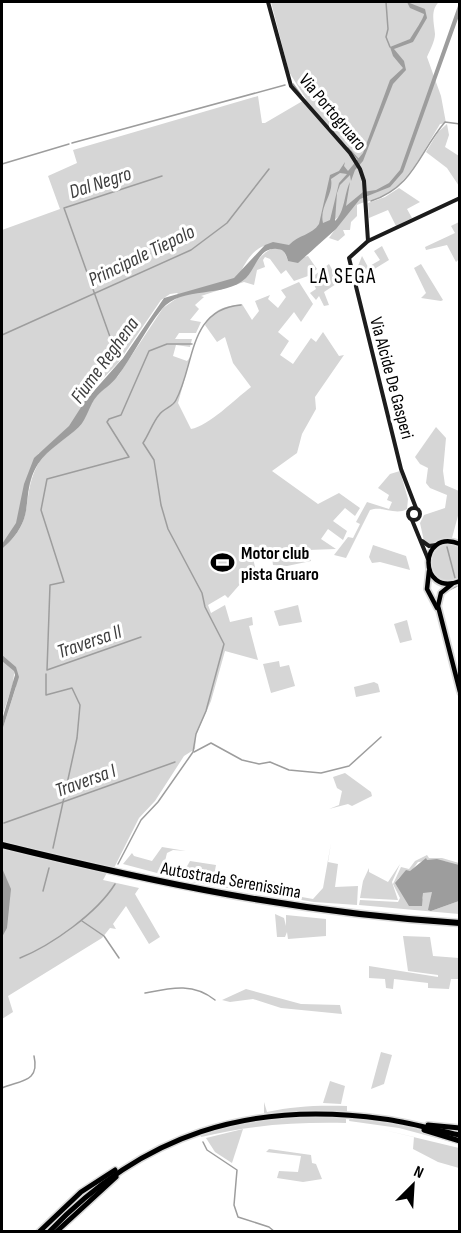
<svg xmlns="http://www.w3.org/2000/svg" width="461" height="1233" font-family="'Sofia Sans Condensed',sans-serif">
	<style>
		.green { fill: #d6d6d6; fill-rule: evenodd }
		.water { fill: #9d9d9d; fill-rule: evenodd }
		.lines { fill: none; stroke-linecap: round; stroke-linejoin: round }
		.stream { stroke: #9d9d9d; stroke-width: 1.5 }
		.primary-casing { stroke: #dbdbdb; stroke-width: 8 }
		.trunk-casing { stroke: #dbdbdb; stroke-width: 8 }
		.motorway-casing { stroke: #dbdbdb; stroke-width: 9 }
		.secondary { stroke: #1c1c1c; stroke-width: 4 }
		.primary { stroke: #000; stroke-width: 4.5 }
		.trunk { stroke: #000; stroke-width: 5 }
		.motorway { stroke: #000; stroke-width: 6 }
		.labels { text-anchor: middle; stroke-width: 6; stroke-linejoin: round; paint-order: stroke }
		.street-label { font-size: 18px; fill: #000; stroke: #fff }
		.poi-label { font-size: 18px; font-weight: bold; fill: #000; stroke: #fff; text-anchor: start }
		.water-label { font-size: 20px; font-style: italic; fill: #3e3e3e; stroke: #fff }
		.quarter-label { font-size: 21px; letter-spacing: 1.5px; fill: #000; stroke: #fff }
	</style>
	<rect width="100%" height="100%" fill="#fff"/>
	<g class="green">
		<path d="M271,2H439C430,10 434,23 435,34C435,41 430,50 427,57L441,96L446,123L440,124C424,150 409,184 380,198C373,201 364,201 357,205V216L351,222L350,230H343L345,235L338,241L329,238L348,211C342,215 333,219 329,226C318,240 315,258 293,258L283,247C277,246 269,244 264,246C251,250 241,269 238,280L214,289C221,288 232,287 238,283C249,274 277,224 288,261L308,256L317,269L308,276L294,281L286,270L281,274L270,259L265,257L263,260L265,267L257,270L254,285L244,282L201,296L204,297L195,305L199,309L190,320L201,322L196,333H179L175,339H192L190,347L176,345L173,356L187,361L191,356L178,403L191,429C209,426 235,399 251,387L233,363L225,337L217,342L205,325C215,308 223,307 242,304L252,320L259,311L255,301L270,295L268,299L278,308L286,297L281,290L299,282L313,304L301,322L294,312L278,332L289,341L280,355L293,364L311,338L316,342L323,332L339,356L344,355L315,397L316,409L302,434L297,453L272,471L318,504L339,493L360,508L355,516L345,508L333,521L347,531L343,540L328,529L321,539L336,549L308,550L311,561L287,566L273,565L272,557L258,555L253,558L255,567L228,598L225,595L208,605L211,613L225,605L230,622L252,617L253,625L249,626L258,660L225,651L211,701L196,735L195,749L184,756L155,801L139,818L113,870L109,869L103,880L139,888L135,894L160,937L149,944L126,906L113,924L116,929L110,928L102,938L8,996L13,1012L2,1019V731L16,687L15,666L13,683L2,717V549C37,519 20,500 37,466C47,448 67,439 81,425L38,454L23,510L10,537L2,544V230L60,209L48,176L77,163L73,150L258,96L262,123H265L306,99L289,72ZM177,293L180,296L163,308L118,376L96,396L87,411L85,400L88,394L118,363L161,300L170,294Z"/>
		<polygon points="447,124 449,135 445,147 459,156 459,186 447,168 426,152 438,132"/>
		<polygon points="399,188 420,202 407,209 412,218 396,226 388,210 369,218 368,203 385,197"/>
		<polygon points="459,222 459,259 456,262 447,245 426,250 425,247 455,233 451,226"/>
		<polygon points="382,246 389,260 363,276 358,266 362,256 368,267 380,260 374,251"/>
		<polygon points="329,264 339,282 324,292 329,305 324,306 319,296 316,300 310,293 316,289 311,278"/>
		<polygon points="421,264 443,300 441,301 421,298 426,293 414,268"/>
		<polygon points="436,427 446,438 443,471 445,485 459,491 459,512 452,538 429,545 424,541 420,523 424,515 445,508 447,495 430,488 426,483 428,468 420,464 415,457"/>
		<path d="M400,471L408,499L407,509C395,516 383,505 370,510L346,558L334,555L348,537L353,538L360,524L356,522L367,502L389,509L392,502L387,500L389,495L378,488L390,474Z"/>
		<path d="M449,544L459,547L460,579L445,581C424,573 426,547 449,544Z"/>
		<polygon points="373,545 406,556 410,570 380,562 372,563 369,557"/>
		<polygon points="298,605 302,622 279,626 274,611"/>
		<polygon points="407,620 412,640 400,643 394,624"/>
		<polygon points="279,661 280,667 289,665 295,686 271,693 263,664"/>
		<polygon points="374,682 378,684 380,692 356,697 354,687"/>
		<polygon points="345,773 371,792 372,796 352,806 348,804 329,809 339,805 342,791 337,788 333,777"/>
		<polygon points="331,843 328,862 338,864 335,887 358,886 357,905 314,902 191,882 123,864 132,853 134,856 152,861 162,847 186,851 173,850 167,853 164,865 174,874 313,899 323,888"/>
		<path d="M427,855L429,858H442L459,863V869C449,858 432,860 418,862L410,873L405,872L398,879L423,899V892H432L431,911L459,901V914L359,905L360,900L398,902L400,898L393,884L401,867L409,869L415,861Z"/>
		<polygon points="190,861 216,865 214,876 209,879 190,875 186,868"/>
		<polygon points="400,864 392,882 398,900 360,898 363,881 369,868 369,872 388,882"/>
		<polygon points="248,878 275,882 285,889 239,883"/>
		<polygon points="275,914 284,918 286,926 286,915 326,919 326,936 288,939 287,932 285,937 277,937"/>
		<polygon points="403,936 430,937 433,956 459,958 459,979 451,979 449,989 428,988 428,983 394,979 393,989 386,988 385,979 369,978 369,966 438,977 438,975 408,971"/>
		<polygon points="246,989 301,1004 340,1005 342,1014 281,1008 253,999 230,1002 222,1000"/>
		<polygon points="381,1052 392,1055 384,1084 371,1089"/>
		<polygon points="330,1081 345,1086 341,1104 323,1103"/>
		<path d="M264,1102L267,1112C294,1106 319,1105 347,1106V1112L264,1113Z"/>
		<path d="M293,1116L346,1117V1123C295,1122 250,1125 201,1137L200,1134L252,1121Z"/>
		<polygon points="350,1117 403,1124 459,1144 399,1128 349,1121"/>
		<polygon points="243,1129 232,1163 215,1152 206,1138"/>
		<polygon points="380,1129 459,1148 459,1168 438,1162 413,1149 414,1137"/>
		<polygon points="269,1149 311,1155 312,1163 316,1164 322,1179 303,1182 277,1178 279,1171 298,1172 301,1156 266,1152"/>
	</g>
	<g class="water">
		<path d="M407,2L425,9L427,18L413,42L394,49L404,61L406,70L393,84L363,161L355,170L351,181L350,175L340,185L337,193L335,221C345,212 344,194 350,182L346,206L363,192L376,190L389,183L400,170L459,3V16L403,172L390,187L360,199L336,229L298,263L288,261C286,254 284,249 277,249C259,247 256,268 246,278C224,299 182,285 162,309C145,330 133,356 117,377C111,385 103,389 97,396C89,405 87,419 79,427C65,440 49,448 38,464C18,496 40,516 2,549V544L16,523L24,484L34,458L69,426L85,401L123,358L164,298L234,278L265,245L273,242L289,245C298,235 312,235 319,224L330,175L339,171L345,162L344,166L348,171L363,153L390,80L403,68L393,56L390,47L410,39C413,34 424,18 424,14L410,8ZM340,173L347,174L339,183L330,220L323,223C319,206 334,195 331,179Z"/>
		<polygon points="2,655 16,667 19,677 2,731 2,720 15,675 14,671 2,661"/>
		<polygon points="426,858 427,860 437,859 459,865 459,901 431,911 428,910 432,892 423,893 422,906 409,906 395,883 406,870 410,871"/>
		<polygon points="2,868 11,889 7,928 2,937"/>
	</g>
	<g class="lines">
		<g class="stream">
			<polyline points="386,2 388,29 386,37 390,47"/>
			<polyline points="293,84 301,95"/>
			<polyline points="72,143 285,85"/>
			<polyline points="348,148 359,160"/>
			<polyline points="2,164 69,144"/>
			<path d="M371,201C414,187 419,152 445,122L460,124"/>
			<polyline points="2,335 191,250 227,223 269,169"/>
			<polyline points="114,348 64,208 162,176"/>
			<polyline points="447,547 455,578"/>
			<polyline points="447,591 457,586"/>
			<polyline points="141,637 47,670 50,585 64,582 41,510 47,479 129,457 107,422 109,419 121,415 149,351 167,344 192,344"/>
			<polyline points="46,674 46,695 72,688 80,705 77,738 53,848"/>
			<polyline points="194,752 211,743 242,760 259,764 270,762 289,770 321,773 349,766 381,737"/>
			<polyline points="4,823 175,762"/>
			<path d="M118,864L141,820L158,802L193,752L196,734L206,711L224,644L205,607L202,593L168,529L161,505L154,460L143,443C149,434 153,422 159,415C164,408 173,407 176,400C195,365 188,309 241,305"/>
			<polyline points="43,891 49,868"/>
			<polyline points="82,921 104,936 119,958"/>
			<path d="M20,958C52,945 97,913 115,884"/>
			<path d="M145,993C170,988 193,982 215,1000"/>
			<path d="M2,1088C21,1080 40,1082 34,1056"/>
			<polyline points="203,1142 207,1150 237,1170 234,1205 238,1217 269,1227 275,1232"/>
		</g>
		<defs>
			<g id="primary">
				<path d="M460,544C418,527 418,598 460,581"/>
				<polyline points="429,571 427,589 437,608"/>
				<polyline points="452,584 441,593 438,606 460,692"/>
			</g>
			<g id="trunk">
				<polyline points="428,1125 460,1128"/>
				<polyline points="424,1130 460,1141"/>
				<polyline points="39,1232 81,1192 115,1170"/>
				<path d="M49,1232C142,1134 250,1100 384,1119C409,1122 434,1130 460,1135"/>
				<polyline points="56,1232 116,1177"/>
			</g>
			<path id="motorway" d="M2,845C156,883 300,913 460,923"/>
		</defs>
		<use href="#primary" class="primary-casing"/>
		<use href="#trunk" class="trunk-casing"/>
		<use href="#motorway" class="motorway-casing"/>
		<g class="secondary">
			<polyline points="268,2 291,86 350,153 360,169 364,181 368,241"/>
			<circle cx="414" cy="514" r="6"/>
			<polyline points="416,508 401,469 349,258 368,241 460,198"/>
			<polyline points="412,520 428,559"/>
			<polyline points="422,541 429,546 436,545"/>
		</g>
		<use href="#primary" class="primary"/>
		<use href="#trunk" class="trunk"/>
		<use href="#motorway" class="motorway"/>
	</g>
	<defs>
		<symbol id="stadium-bare" viewBox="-9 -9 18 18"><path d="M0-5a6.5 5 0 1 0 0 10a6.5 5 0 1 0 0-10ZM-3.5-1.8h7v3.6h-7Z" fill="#000" stroke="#fff" stroke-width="2.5" paint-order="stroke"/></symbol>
	</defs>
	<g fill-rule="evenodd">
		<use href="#stadium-bare" x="206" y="546" width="33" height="33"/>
	</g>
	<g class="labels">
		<g class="street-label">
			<text transform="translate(333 112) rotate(50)" y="6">Via Portogruaro</text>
			<text transform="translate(392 378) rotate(75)" y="6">Via Alcide De Gasperi</text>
			<text transform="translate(231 880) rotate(10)" y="6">Autostrada Serenissima</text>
		</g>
		<g class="poi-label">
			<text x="241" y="559">Motor club<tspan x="241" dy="21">pista Gruaro</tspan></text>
		</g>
		<g class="water-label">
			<text transform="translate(100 182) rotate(-18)" y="7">Dal Negro</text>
			<text transform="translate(141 255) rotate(-26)" y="7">Principale Tiepolo</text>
			<text transform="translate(104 360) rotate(-54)" y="7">Fiume Reghena</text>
			<text transform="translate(89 641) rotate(-19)" y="7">Traversa II</text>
			<text transform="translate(85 780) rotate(-20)" y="7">Traversa I</text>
		</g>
		<g class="quarter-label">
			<text x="343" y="283">LA SEGA</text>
		</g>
	</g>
	<rect width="461" height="1233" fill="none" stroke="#000000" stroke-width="6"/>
	<g transform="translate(413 1185) rotate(24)" stroke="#ffffff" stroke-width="4.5" paint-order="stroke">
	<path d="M0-4.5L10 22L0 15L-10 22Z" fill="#000000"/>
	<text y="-9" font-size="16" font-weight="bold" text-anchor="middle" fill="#000000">N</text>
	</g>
</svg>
